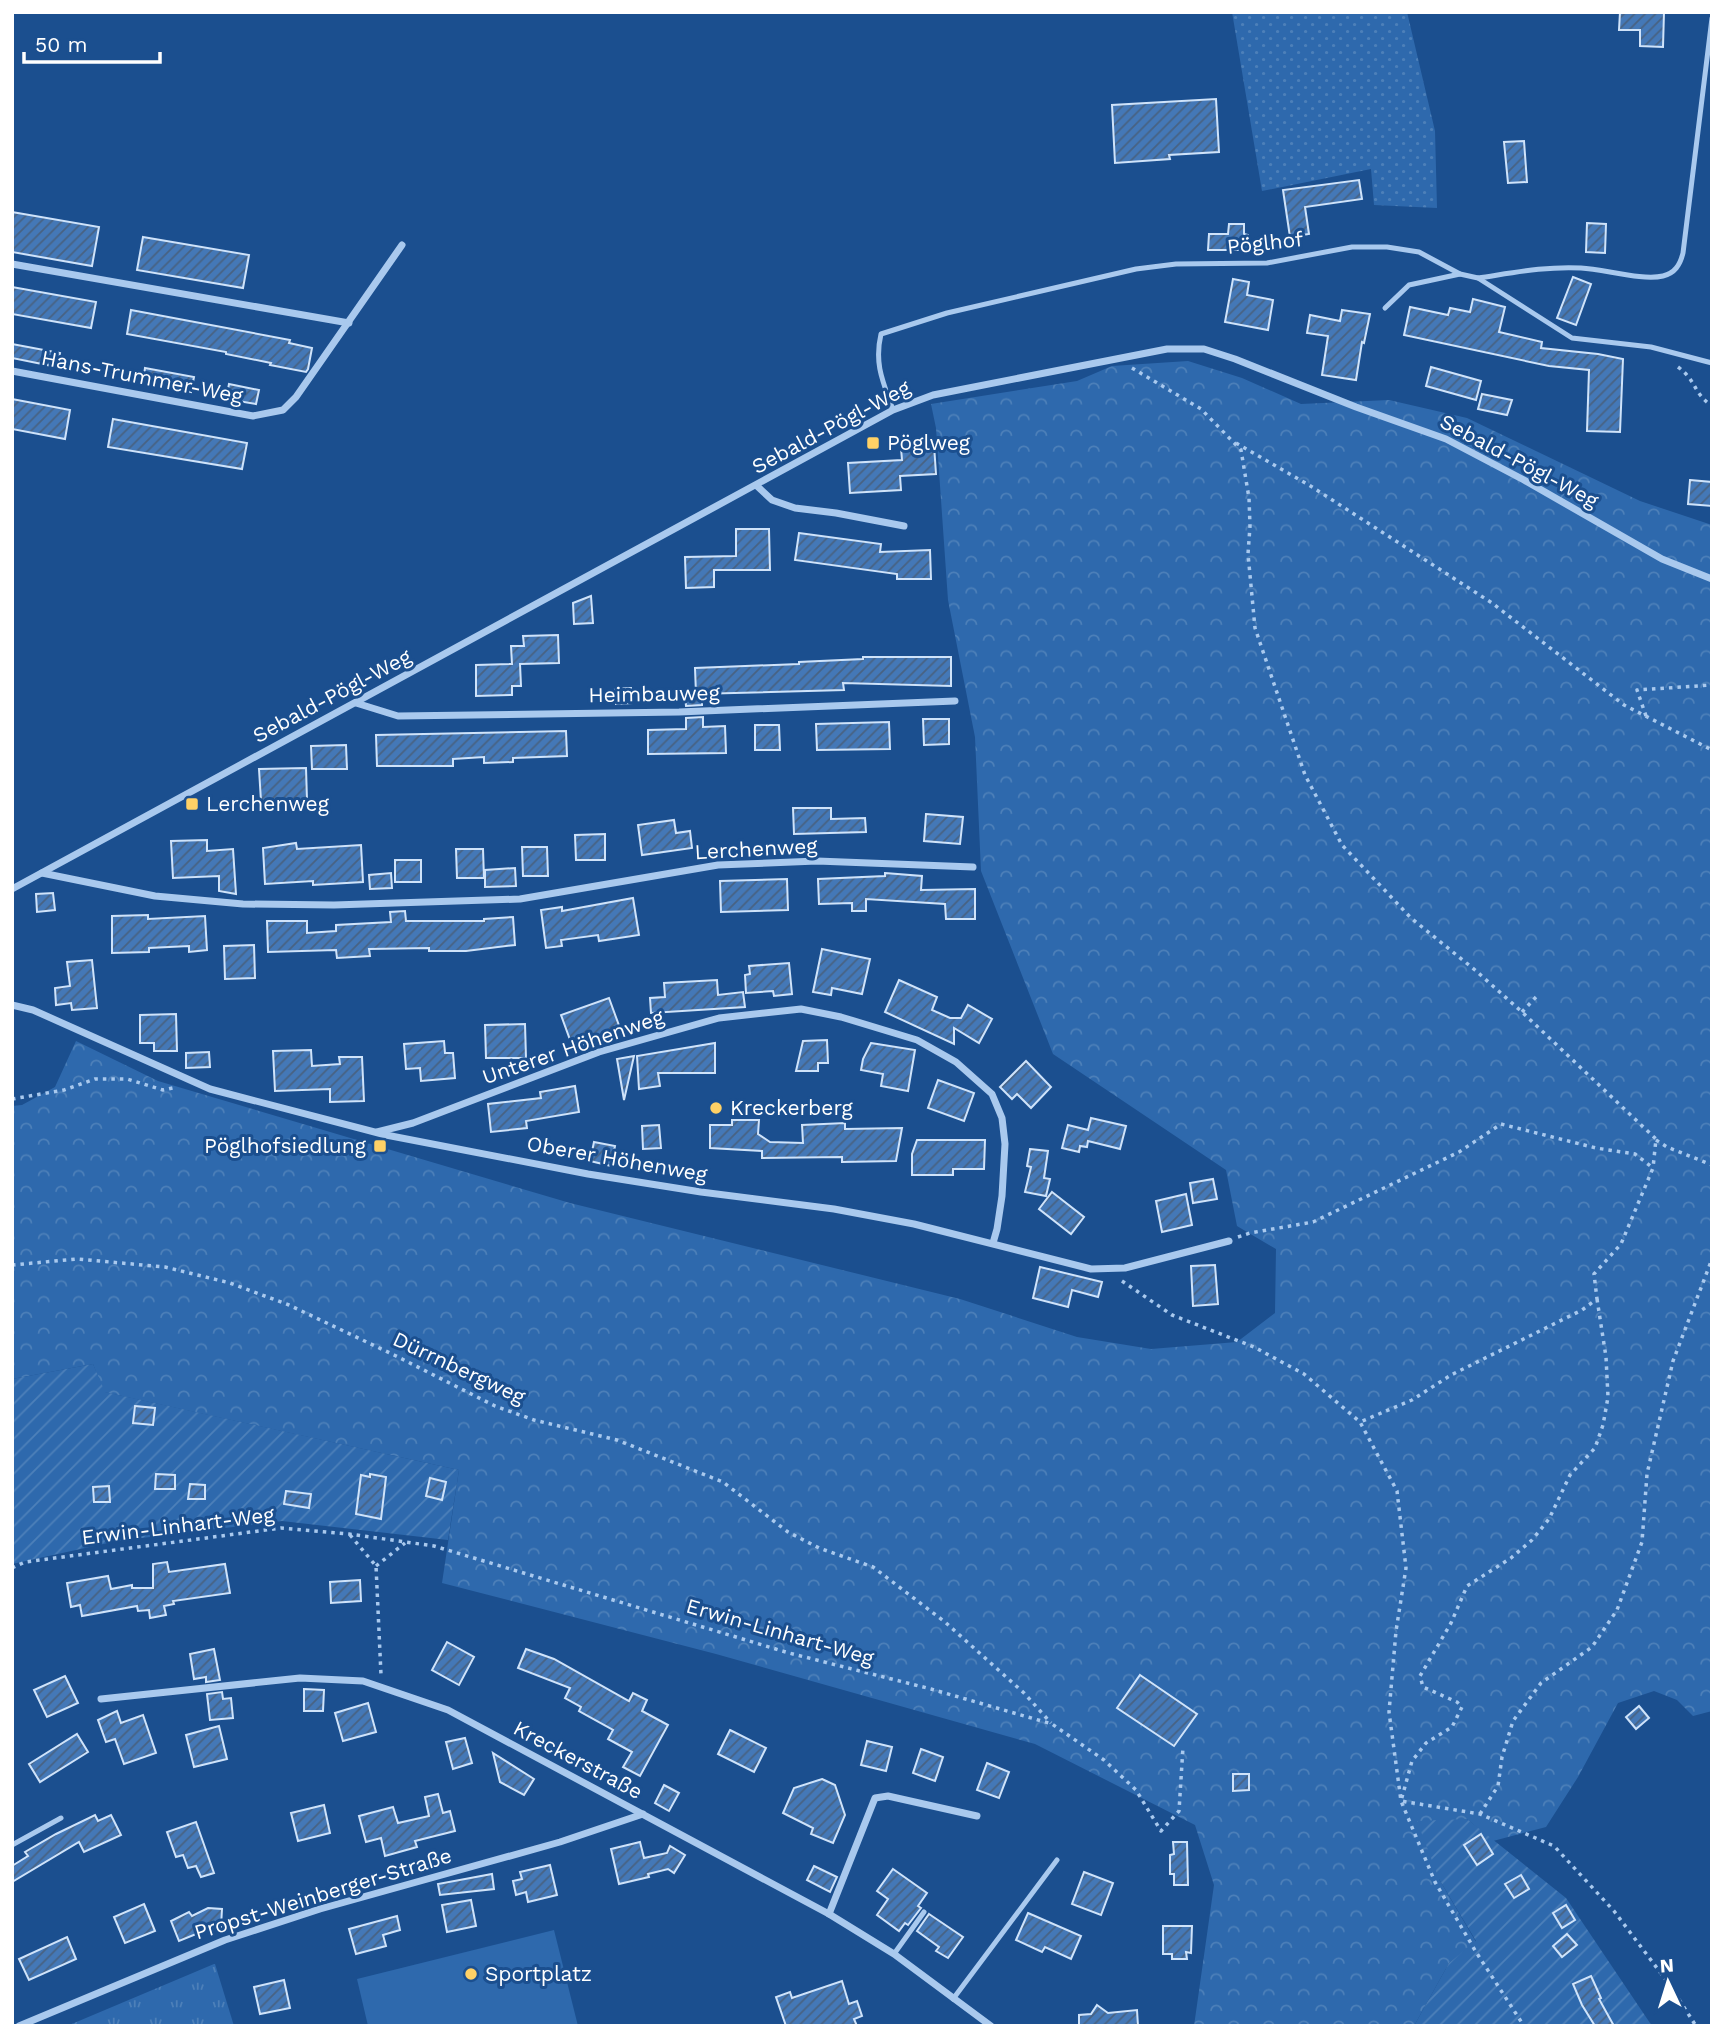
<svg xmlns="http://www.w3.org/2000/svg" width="1724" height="2038" font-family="'Work Sans',sans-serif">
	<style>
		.grass { fill: url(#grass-dots) }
		.forest { fill: url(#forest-crowns) }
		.park { fill: url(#park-tufts) }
		.garden { fill: url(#garden-furrows) }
		.pitch { fill: #2e69ad }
		.building { fill: url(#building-hatch); stroke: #cfe3fa; stroke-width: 2 }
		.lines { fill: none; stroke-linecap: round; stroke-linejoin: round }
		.path { stroke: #a9c9ee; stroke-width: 3.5; stroke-dasharray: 3.5 5; stroke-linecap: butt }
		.lane { stroke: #a9c9ee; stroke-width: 5 }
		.street { stroke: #a9c9ee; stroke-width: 7 }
		.poi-dot { fill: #ffd166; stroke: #1b4f8f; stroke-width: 2.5 }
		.labels { text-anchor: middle; stroke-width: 6; stroke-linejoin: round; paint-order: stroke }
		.street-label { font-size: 21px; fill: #fff; stroke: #1b4f8f }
		.poi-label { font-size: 21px; fill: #fff; stroke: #1b4f8f; text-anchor: start }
	</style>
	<defs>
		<pattern id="grass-dots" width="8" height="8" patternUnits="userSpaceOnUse" patternTransform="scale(1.75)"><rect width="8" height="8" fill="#2e69ad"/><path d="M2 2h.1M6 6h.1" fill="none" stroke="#4d80b9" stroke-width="1.8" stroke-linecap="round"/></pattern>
		<pattern id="forest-crowns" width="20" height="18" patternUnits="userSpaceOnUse" patternTransform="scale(1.75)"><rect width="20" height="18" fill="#2e69ad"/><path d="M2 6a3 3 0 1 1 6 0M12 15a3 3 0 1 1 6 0" fill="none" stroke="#4d80b9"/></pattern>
		<pattern id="park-tufts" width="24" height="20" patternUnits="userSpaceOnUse" patternTransform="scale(1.75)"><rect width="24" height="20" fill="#2e69ad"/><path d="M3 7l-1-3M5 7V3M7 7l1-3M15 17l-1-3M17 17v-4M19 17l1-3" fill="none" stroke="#4d80b9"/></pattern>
		<pattern id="garden-furrows" width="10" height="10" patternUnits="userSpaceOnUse" patternTransform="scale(1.75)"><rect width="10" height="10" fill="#2e69ad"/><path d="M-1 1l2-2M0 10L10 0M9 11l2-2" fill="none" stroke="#4d80b9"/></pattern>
		<pattern id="building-hatch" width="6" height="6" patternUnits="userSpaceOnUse" patternTransform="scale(1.75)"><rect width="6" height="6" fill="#4478b7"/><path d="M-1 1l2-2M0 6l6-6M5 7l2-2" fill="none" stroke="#486282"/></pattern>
	</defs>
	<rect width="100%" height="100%" fill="#1b4f8f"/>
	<polygon class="grass" points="1232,12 1407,12 1435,131 1437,208 1374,205 1371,169 1262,191"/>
	<polygon class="forest" points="1188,361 1242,378 1301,404 1389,400 1467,418 1640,501 1712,525 1712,1711 1693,1716 1677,1700 1654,1691 1618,1703 1578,1777 1546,1827 1493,1841 1467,1819 1439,1879 1476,1942 1449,1963 1414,2026 1194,2026 1214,1885 1195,1825 1035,1744 716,1654 442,1583 459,1470 104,1392 93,1364 12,1379 12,1106 22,1105 55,1087 76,1041 158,1081 570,1203 960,1299 1077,1337 1151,1349 1237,1342 1275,1313 1276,1249 1237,1226 1226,1170 1053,1054 981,871 975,737 948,600 936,428 931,404 1077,381 1112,366"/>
	<polygon class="park" points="215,1964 234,2026 67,2026 214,1964"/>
	<g class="garden">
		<polygon points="93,1364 105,1392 459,1470 448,1540 282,1521 117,1541 12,1564 12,1379"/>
		<polygon points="1467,1819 1566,1898 1652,2026 1414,2026 1449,1963 1476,1941 1439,1879 1417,1821"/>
	</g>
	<polygon class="pitch" points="554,1930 578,2026 368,2026 357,1979"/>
	<g class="building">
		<polygon points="1620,12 1664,12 1663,47 1640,46 1640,30 1619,30"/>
		<polygon points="1216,99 1219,152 1169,155 1170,159 1115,163 1112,105"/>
		<polygon points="1524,141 1527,182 1508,183 1504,142"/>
		<polygon points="1359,180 1362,199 1305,207 1309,234 1290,237 1283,190"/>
		<polygon points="12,212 99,227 92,266 12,252"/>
		<polygon points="1587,223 1606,224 1605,253 1586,252"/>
		<polygon points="1229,224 1244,224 1244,234 1248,235 1248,250 1208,250 1209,234 1228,234"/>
		<polygon points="143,237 249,255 243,288 137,270"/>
		<polygon points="1573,277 1591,284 1576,325 1557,318"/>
		<polygon points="1233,279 1249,282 1247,295 1273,300 1268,330 1225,322"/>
		<polygon points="12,287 96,302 91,328 12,314"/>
		<polygon points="1473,299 1505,307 1499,332 1542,342 1541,348 1598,354 1623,359 1620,432 1587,431 1589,370 1549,366 1404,335 1410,307 1448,315 1450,308 1470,312"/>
		<polygon points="131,310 290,340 289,343 312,348 308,369 306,372 270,365 271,363 226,354 226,352 127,334"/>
		<polygon points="1342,310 1370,314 1364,343 1362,342 1356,380 1322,375 1328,336 1307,333 1310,315 1340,321"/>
		<polygon points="12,344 60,353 57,367 12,358"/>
		<polygon points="1431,367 1481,381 1476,400 1426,386"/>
		<polygon points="145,368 194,377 191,392 143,382"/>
		<polygon points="229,384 259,390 256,404 226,399"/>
		<polygon points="1482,394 1512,400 1507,415 1478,409"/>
		<polygon points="12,399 70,410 65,439 12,429"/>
		<polygon points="113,419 247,443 242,469 108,447"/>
		<polygon points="934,445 936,474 900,476 901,490 850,493 848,463 902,460 901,448"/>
		<polygon points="1690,480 1712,482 1712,506 1688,504"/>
		<polygon points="736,529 769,529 770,570 714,570 714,587 686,588 685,557 736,556"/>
		<polygon points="799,533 881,544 880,552 930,550 931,579 897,579 897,574 795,560"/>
		<polygon points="591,596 593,623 574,624 573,603"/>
		<polygon points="558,635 559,663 520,664 521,686 512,686 512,695 476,696 476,665 512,664 511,646 524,646 523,636"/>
		<polygon points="863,657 951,657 951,686 843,683 844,690 696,694 695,668 799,664 799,662 863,659"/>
		<polygon points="631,688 632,703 616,704 615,689"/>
		<polygon points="685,695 702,695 702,705 686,706"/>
		<polygon points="703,717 703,727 725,726 726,753 648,754 648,730 686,729 686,718"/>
		<polygon points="923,719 949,719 949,744 924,745"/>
		<polygon points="889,722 890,749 817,750 816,724"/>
		<polygon points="755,725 779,725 780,750 755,750"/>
		<polygon points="566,731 567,756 513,758 513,762 484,763 484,757 453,759 453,766 377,766 376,735"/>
		<polygon points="346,745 347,769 312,769 311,746"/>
		<polygon points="306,768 307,800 261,801 259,769"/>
		<polygon points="793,808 831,808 831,819 865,818 866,832 794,834"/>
		<polygon points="926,814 963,817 960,844 924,841"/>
		<polygon points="674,820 676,833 690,831 692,848 642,855 638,825"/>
		<polygon points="605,834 605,860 576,860 575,835"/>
		<polygon points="207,840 207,851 233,849 236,894 219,891 219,876 173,878 171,841"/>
		<polygon points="296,843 297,849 361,845 363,882 313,885 313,881 265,884 263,848"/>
		<polygon points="522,847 547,847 548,876 523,876"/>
		<polygon points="456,849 483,849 484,878 457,878"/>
		<rect x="395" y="860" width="26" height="22"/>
		<polygon points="515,868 516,886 485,887 485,870"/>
		<polygon points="391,873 392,888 370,889 369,875"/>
		<polygon points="885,873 922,876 921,890 975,889 975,919 946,919 945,904 866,899 866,911 852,911 852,903 819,904 818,879 885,876"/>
		<polygon points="787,879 788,910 721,912 720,881"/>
		<polygon points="53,893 55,910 37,912 36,894"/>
		<polygon points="633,898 639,935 599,941 598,935 561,940 562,946 546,948 541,910 562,907 562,911"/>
		<polygon points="405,911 406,921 484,921 484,919 513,917 515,945 466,951 429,951 429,948 369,949 370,956 337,958 336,950 268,952 267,921 307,921 307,933 336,931 336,925 391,922 390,912"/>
		<polygon points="148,915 148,919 205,916 207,950 189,952 189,946 149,948 149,952 112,953 112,916"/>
		<polygon points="254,945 255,978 225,979 224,946"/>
		<polygon points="822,949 870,959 862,994 832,988 831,995 813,992"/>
		<polygon points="92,960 97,1008 72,1010 71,1003 56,1005 55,988 70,986 67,962"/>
		<polygon points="789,963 792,994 774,996 773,991 746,993 745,975 750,974 749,966"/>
		<polygon points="717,980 718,995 743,992 745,1007 651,1013 650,998 665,997 664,983"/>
		<polygon points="899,980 937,997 932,1010 950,1018 961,1018 968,1005 992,1019 979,1043 954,1028 954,1044 885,1012"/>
		<polygon points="609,998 621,1031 573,1048 561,1015"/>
		<polygon points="176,1014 177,1051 154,1051 154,1043 140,1043 140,1015"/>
		<polygon points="525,1024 526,1058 486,1058 485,1025"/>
		<polygon points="827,1040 828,1063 818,1063 818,1071 796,1071 803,1041"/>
		<polygon points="444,1041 445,1053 453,1053 455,1078 421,1081 420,1068 406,1069 404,1044"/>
		<polygon points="715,1043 715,1073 658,1073 660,1086 639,1089 637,1056"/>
		<polygon points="871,1043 915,1050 908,1091 881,1086 883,1074 861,1070 863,1059"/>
		<polygon points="311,1050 312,1066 340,1064 339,1057 362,1057 364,1101 330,1102 330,1089 275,1091 273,1051"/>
		<polygon points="209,1052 210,1067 186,1068 186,1053"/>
		<polygon points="634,1056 624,1100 617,1059"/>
		<polygon points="1026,1061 1051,1087 1031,1108 1017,1094 1012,1099 1000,1087"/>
		<polygon points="938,1080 974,1093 964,1121 928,1108"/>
		<polygon points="575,1086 579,1112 526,1121 527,1128 491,1132 488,1104 541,1098 540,1092"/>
		<polygon points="1091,1118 1126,1126 1120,1149 1088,1141 1087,1147 1080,1146 1079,1152 1062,1148 1068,1125 1088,1130"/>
		<polygon points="732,1120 759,1120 758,1134 770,1142 803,1143 802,1125 845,1123 845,1129 902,1128 896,1161 842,1162 842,1157 762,1158 762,1151 710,1148 710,1125 732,1125"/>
		<polygon points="659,1125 661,1148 643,1149 642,1126"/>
		<polygon points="917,1140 985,1140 984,1169 953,1169 953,1175 912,1175 912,1154"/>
		<polygon points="594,1142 615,1146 611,1166 590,1161"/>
		<polygon points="1030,1149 1048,1151 1044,1178 1050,1179 1046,1196 1025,1192 1031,1167 1027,1166"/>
		<polygon points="1213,1179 1217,1199 1193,1203 1190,1183"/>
		<polygon points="1052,1192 1084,1217 1071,1234 1039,1209"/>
		<polygon points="1186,1194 1192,1225 1162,1232 1156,1201"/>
		<polygon points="1215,1265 1218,1304 1193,1306 1191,1266"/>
		<polygon points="1040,1267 1102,1282 1098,1297 1072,1290 1068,1307 1033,1298"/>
		<polygon points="135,1406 155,1408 153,1425 133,1423"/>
		<polygon points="156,1474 175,1475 175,1489 155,1489"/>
		<polygon points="370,1474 386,1477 381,1519 356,1514 361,1475 370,1477"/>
		<polygon points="430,1478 446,1482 442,1500 426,1496"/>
		<polygon points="190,1484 205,1485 205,1499 188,1499"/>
		<polygon points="109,1486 110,1502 94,1502 93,1487"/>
		<polygon points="286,1491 311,1494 309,1508 284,1504"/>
		<polygon points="167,1562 169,1572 225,1564 230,1593 173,1601 174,1604 164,1606 166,1615 150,1618 149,1610 138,1611 137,1606 82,1616 80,1605 71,1607 67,1583 108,1576 111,1589 132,1585 132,1588 153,1588 153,1564"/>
		<polygon points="360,1580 361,1601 331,1603 330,1582"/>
		<polygon points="447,1642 474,1657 459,1685 432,1670"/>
		<polygon points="214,1649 220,1680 206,1682 206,1677 194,1679 190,1654"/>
		<polygon points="526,1649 554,1659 629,1701 633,1693 647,1700 642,1711 668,1725 640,1776 623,1767 632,1752 608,1739 613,1730 579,1711 581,1707 565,1698 570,1688 518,1668"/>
		<polygon points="1140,1675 1197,1714 1174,1746 1117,1708"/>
		<polygon points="65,1676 78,1703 47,1717 34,1690"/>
		<polygon points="304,1689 324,1690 323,1711 304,1711"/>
		<polygon points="222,1692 223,1699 231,1698 233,1718 210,1720 207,1694"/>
		<polygon points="368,1703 376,1732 343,1741 335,1713"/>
		<polygon points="1639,1706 1649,1718 1636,1729 1626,1717"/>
		<polygon points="117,1711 121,1723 143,1715 156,1753 124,1764 115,1739 106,1742 98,1720"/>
		<polygon points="219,1726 227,1759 194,1767 186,1735"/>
		<polygon points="730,1730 766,1748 754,1772 718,1754"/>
		<polygon points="77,1734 88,1752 40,1782 29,1764"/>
		<polygon points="465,1738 472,1763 453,1769 446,1742"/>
		<polygon points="867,1741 892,1747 886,1771 861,1765"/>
		<polygon points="921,1749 943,1757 935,1781 913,1773"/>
		<polygon points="493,1753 534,1779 524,1795 500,1782"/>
		<polygon points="987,1763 1009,1772 999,1798 977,1790"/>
		<polygon points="1233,1774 1249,1774 1249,1790 1233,1791"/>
		<polygon points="822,1779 835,1785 845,1815 833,1843 811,1834 813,1828 783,1813 794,1788"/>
		<polygon points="664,1785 679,1793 669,1811 655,1803"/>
		<polygon points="438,1794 443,1813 450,1811 455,1831 415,1841 417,1847 385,1856 381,1838 366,1842 359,1816 393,1807 398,1823 429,1816 425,1797"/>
		<polygon points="324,1805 330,1833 298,1841 291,1813"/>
		<polygon points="95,1815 98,1821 111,1815 121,1835 84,1852 79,1842 12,1882 12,1866 28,1856 25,1852 56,1834"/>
		<polygon points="196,1822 214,1873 201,1877 196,1866 188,1868 183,1855 176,1857 167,1832"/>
		<polygon points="1481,1834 1493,1854 1477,1865 1464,1845"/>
		<polygon points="640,1842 644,1858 667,1853 670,1846 685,1855 674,1873 668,1869 648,1874 649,1877 619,1884 611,1849"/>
		<polygon points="1173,1842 1187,1842 1188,1885 1174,1885 1174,1874 1170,1874 1170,1855 1174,1854"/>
		<polygon points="550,1865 557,1895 528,1902 526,1892 516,1895 513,1881 522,1879 520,1872"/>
		<polygon points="814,1866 837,1877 830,1892 807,1880"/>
		<polygon points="893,1869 927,1893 918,1906 921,1908 908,1925 905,1923 899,1931 877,1915 888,1899 877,1891"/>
		<polygon points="1084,1872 1113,1883 1101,1915 1072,1904"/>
		<polygon points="492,1874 494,1889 440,1895 438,1884"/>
		<polygon points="1521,1875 1529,1889 1514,1898 1505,1884"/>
		<polygon points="471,1900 476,1926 447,1932 442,1905"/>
		<polygon points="144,1904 155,1931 125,1943 114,1917"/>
		<polygon points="1566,1905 1575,1920 1562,1928 1553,1913"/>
		<polygon points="208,1908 222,1909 221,1927 206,1930 179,1941 171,1921 189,1912 192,1916"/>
		<polygon points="1028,1913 1081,1936 1071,1959 1045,1947 1042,1952 1016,1940"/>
		<polygon points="929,1914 963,1937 948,1958 936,1951 939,1947 917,1931"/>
		<polygon points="397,1916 400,1930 383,1935 386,1946 356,1954 349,1929"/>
		<polygon points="1163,1926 1192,1926 1191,1953 1186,1952 1187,1959 1172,1959 1172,1954 1163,1954"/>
		<polygon points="1567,1934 1577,1945 1562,1957 1553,1946"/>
		<polygon points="67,1937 76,1959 29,1980 19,1959"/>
		<polygon points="1591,1976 1601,1998 1599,1999 1614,2026 1595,2026 1582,2005 1573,1984"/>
		<polygon points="284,1980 290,2008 260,2014 254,1987"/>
		<polygon points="842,1981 849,2004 857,2001 862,2016 854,2019 857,2026 786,2026 776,1997 790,1992 792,1998"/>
		<polygon points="1097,2005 1108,2013 1137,2010 1138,2026 1079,2026 1079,2015 1091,2014"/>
	</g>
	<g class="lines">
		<g class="path">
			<path d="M1678,367C1697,381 1693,393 1712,406"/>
			<polyline points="1132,368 1201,409 1241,450 1249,498 1250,526 1248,554 1255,628 1305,775 1342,845 1411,918 1475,970 1522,1012 1656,1139 1653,1168"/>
			<polyline points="1236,443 1309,485 1492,603 1624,705 1712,750"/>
			<polyline points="1646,716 1637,690 1712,685"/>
			<polyline points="1522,1012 1536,997"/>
			<polyline points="12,1099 64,1090 95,1079 127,1079 163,1090 177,1087"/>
			<polyline points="1656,1140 1667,1147 1712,1165"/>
			<polyline points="1238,1237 1250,1233 1313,1222 1459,1152 1501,1124 1596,1148 1635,1154 1653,1168 1621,1244 1594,1274 1597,1299 1582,1310 1451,1375 1412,1400 1360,1422"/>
			<polyline points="12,1265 77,1259 165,1267 230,1283 289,1305 394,1355 495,1406 534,1420 617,1440 723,1482 788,1532 819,1548 873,1567 945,1622 1024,1693 1051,1723"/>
			<polyline points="1122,1281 1172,1315 1254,1347 1304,1374 1360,1422 1397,1491 1406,1568 1396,1631 1389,1712 1401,1801 1435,1882 1476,1952 1524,2026"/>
			<polyline points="1597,1299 1606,1357 1608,1397 1603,1425 1595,1448 1570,1475 1549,1519 1532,1540 1511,1558 1467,1586 1451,1623 1420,1676 1423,1687 1457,1702 1462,1707 1452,1727 1426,1743 1412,1761 1401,1801 1480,1814 1554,1846 1614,1911 1669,1984 1696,2026"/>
			<polyline points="350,1535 376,1566 381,1675"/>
			<polyline points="376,1566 405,1543"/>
			<polyline points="12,1568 25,1562 281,1528 349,1534 434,1546 789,1653 931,1689 1052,1724 1104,1760 1136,1790 1161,1831 1179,1811 1183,1747"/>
			<polyline points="1480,1814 1498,1786 1502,1757 1513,1721 1541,1683 1592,1647 1617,1610 1642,1542 1647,1474 1673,1361 1712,1259"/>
		</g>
		<g class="lane">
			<path d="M1478,278C1512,273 1546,266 1581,268C1604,269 1642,281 1663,276C1675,273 1680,265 1683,253L1712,18"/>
			<polyline points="1385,308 1409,285 1460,274"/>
			<path d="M893,410C883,382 874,364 881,334L947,313L1136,269L1176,264L1267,263L1352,247H1387L1419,252L1460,274L1478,278L1572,338L1651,347L1712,363"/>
			<polyline points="12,1845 61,1818"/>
			<polyline points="894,1954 924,1912"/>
			<polyline points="953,1999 1057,1860"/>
		</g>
		<g class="street">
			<polyline points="12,264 349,323"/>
			<polyline points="12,371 253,416 283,410 296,397 402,245"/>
			<polyline points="757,486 772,500 795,508 836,513 904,526"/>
			<polyline points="356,703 398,716 679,712 955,701"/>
			<polyline points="42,873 155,896 243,904 334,905 520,899 718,865 817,861 973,867"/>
			<polyline points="12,889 893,410 933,395 1167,349 1204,349 1235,359 1356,407 1446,439 1524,480 1662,559 1712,579"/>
			<polyline points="12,1005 33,1010 210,1089 386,1135 588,1174 701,1192 834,1209 914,1224 1091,1269 1125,1268 1229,1241"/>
			<polyline points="377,1132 413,1123 599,1052 719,1018 801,1009 841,1017 917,1040 956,1062 992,1094 1002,1118 1005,1144 1002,1196 997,1229 993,1243"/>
			<polyline points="101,1699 300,1678 363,1681 448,1710 829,1914 894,1954 991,2026"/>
			<polyline points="829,1914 875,1798 888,1796 977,1816"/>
			<polyline points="19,2026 225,1940 320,1909 560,1842 643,1814"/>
		</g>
	</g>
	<g class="poi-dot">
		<rect x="866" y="436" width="14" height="14" rx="3.5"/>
		<rect x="185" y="797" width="14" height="14" rx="3.5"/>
		<circle cx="716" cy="1108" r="7"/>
		<rect x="373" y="1139" width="14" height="14" rx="3.5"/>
		<circle cx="471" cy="1974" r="7"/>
	</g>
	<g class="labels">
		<g class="street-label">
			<text transform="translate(1265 243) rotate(-6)" y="7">Pöglhof</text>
			<text transform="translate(142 377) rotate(11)" y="7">Hans-Trummer-Weg</text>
			<text transform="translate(831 427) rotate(-28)" y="7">Sebald-Pögl-Weg</text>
			<text transform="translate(1519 461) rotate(28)" y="7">Sebald-Pögl-Weg</text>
			<text transform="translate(654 694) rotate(-1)" y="7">Heimbauweg</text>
			<text transform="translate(332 696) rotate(-28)" y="7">Sebald-Pögl-Weg</text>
			<text transform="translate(756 849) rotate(-3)" y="7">Lerchenweg</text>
			<text transform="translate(573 1047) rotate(-19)" y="7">Unterer Höhenweg</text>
			<text transform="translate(617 1159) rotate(10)" y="7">Oberer Höhenweg</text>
			<text transform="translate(459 1368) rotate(25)" y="7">Dürrnbergweg</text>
			<text transform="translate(178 1526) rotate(-7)" y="7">Erwin-Linhart-Weg</text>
			<text transform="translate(780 1632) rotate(16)" y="7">Erwin-Linhart-Weg</text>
			<text transform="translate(578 1760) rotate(28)" y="7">Kreckerstraße</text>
			<text transform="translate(323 1894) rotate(-17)" y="7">Propst-Weinberger-Straße</text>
		</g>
		<g class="poi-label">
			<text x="887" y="450">Pöglweg</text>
			<text x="206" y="811">Lerchenweg</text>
			<text x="730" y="1115">Kreckerberg</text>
			<text x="366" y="1153" text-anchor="end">Pöglhofsiedlung</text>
			<text x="485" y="1981">Sportplatz</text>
		</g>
	</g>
	<rect width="1724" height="2038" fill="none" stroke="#ffffff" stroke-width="28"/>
	<g transform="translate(1668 1982) rotate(356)" stroke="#1b4f8f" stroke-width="5" paint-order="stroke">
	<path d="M0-5L12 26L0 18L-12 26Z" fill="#ffffff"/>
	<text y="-10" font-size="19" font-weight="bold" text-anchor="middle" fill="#ffffff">N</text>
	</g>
	<path d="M24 52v10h136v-10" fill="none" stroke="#ffffff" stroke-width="3.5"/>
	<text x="35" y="52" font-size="21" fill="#ffffff" stroke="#1b4f8f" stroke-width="5" paint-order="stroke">50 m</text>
</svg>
